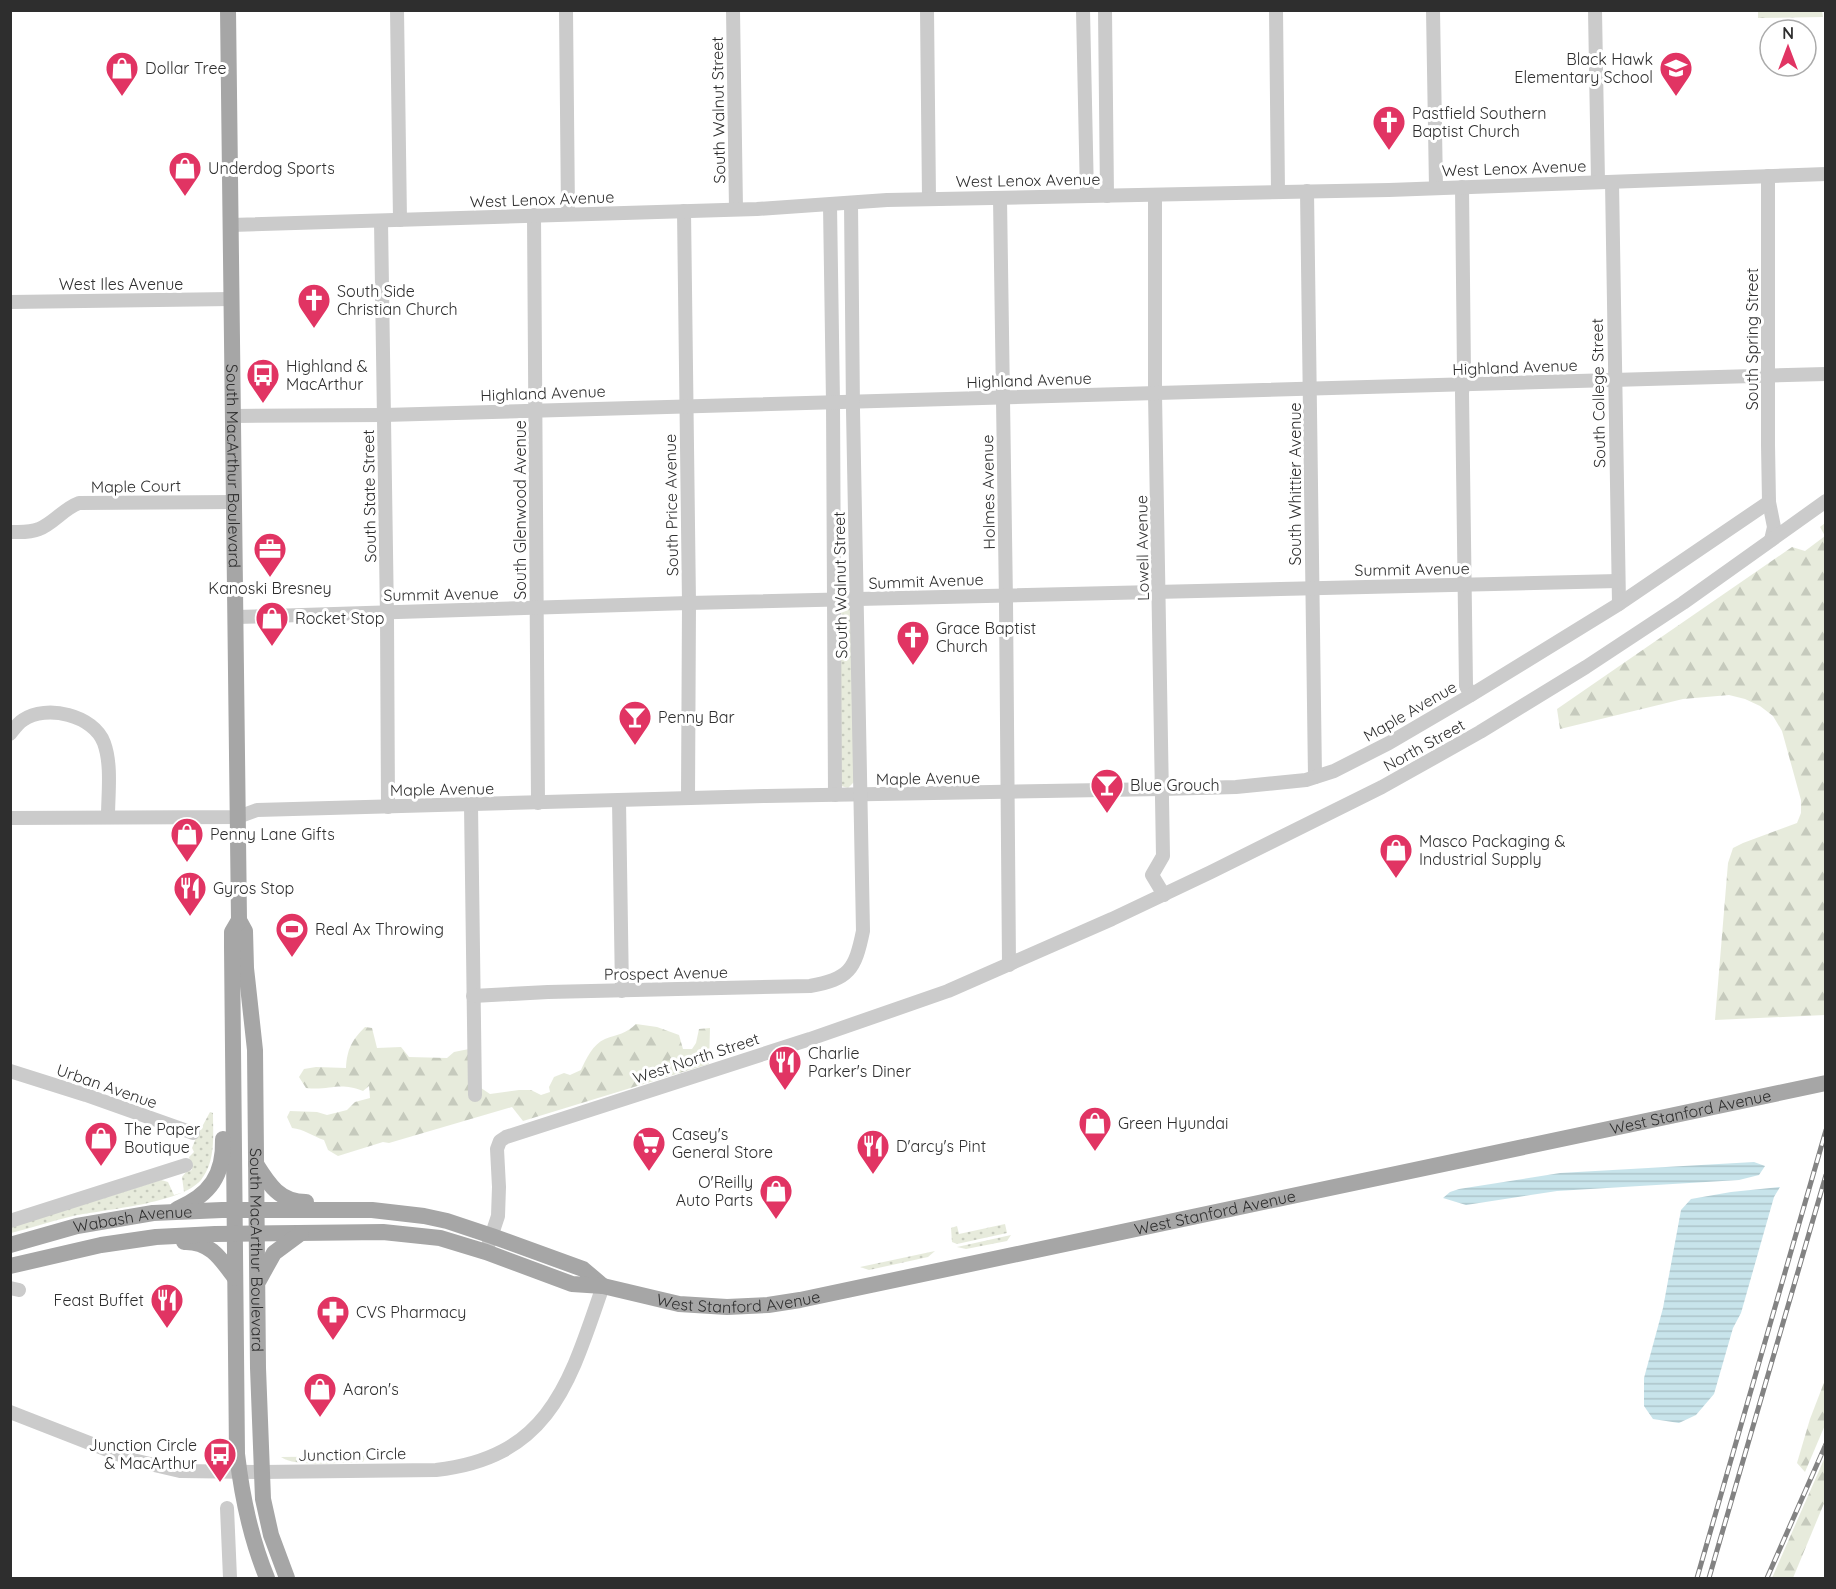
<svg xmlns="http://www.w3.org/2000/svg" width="1836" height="1589" font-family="Quicksand,sans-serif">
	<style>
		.grass { fill: url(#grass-dots) }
		.forest { fill: url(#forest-firs) }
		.park { fill: url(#park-crowns) }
		.water { fill: url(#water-rules) }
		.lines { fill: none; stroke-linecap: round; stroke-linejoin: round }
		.minor { stroke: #cbcbcb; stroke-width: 14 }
		.major { stroke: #a6a6a6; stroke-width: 16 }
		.rail-casing { stroke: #838383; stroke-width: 5 }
		.rail { stroke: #fff; stroke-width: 3; stroke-dasharray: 9; stroke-linecap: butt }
		.labels { text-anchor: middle; stroke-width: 6; stroke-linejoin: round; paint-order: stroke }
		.poi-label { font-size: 16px; fill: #2e2e2e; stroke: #fff; text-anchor: start }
		.street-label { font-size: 16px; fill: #2e2e2e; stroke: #fff }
	</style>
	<defs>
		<pattern id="grass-dots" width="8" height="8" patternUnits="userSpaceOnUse" patternTransform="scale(1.5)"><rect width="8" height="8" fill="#e7ebdc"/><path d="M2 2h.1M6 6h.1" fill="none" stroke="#c6cabd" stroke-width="1.8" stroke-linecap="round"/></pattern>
		<pattern id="forest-firs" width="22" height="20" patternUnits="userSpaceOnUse" patternTransform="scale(1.5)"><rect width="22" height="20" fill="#e7ebdc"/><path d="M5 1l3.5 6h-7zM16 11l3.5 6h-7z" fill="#c6cabd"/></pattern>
		<pattern id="park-crowns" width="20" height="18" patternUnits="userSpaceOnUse" patternTransform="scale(1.5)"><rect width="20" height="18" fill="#e7ebdc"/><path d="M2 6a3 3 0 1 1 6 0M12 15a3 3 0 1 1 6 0" fill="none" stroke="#c6cabd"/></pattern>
		<pattern id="water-rules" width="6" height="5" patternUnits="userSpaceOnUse" patternTransform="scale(1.5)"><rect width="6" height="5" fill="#c8e4eb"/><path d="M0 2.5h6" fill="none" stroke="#acc4ca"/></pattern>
	</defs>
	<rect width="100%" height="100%" fill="#fff"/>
	<g class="grass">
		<polygon points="845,605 851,608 855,781 848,788 841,786 839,612"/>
		<path d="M210,1112L213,1113C213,1136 216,1161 201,1180C180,1204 106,1209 73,1216C52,1221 31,1228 11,1233V1227L161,1180L168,1182L174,1195L184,1192L182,1177L186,1172L192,1170L189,1157L194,1152L192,1148L196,1138Z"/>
		<polygon points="1005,1224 1007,1233 957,1244 952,1242 951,1228 957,1226 959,1234"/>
		<polygon points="1011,1235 1007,1241 966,1249 957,1247"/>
		<polygon points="935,1251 928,1257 869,1270 860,1267"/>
		<path d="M366,1456L363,1462C344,1462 296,1468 281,1457Z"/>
	</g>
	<g class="forest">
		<polygon points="1825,523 1825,1015 1715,1020 1728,863 1733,848 1743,843 1797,823 1801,813 1801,800 1782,731 1773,716 1760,706 1745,699 1729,695 1683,699 1560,729 1557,709 1792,547 1805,551 1825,536 1820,527"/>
		<path d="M636,1024L657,1027L679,1035L683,1049H692L696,1043L699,1029L710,1028L709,1064L523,1121L512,1107L389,1143L383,1142L338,1156L328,1150L324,1140C312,1136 304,1129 292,1128L287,1117L290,1111L317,1112L327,1115L347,1110L355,1102L370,1098L369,1086L363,1091C338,1081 330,1091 306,1088L299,1077L304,1069L316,1067L346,1068C347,1049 352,1040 365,1027L372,1028L377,1048L401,1047L409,1057L447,1058L454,1052L469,1049L481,1088L490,1094L519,1090H531L541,1095L550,1092L549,1087L554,1077L564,1073L570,1075L581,1070C586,1059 593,1044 605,1039C618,1034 626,1034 636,1024Z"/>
		<polygon points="1825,1380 1825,1425 1805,1472 1797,1463 1810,1419"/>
		<polygon points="1825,1457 1825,1501 1793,1578 1772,1578"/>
	</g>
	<polygon class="park" points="1758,11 1822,11 1823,17 1758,18"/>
	<g class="water">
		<polygon points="1754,1162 1765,1166 1759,1175 1739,1180 1557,1191 1466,1205 1443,1198 1450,1192 1459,1189 1560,1173"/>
		<polygon points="1780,1187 1774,1197 1741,1313 1733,1328 1714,1394 1696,1415 1679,1423 1653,1419 1644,1406 1644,1378 1663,1308 1681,1210 1691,1199 1731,1192"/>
	</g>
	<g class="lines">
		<g class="minor">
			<polyline points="397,10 400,220"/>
			<polyline points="566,10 568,214"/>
			<polyline points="733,10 736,209"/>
			<polyline points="927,10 929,199"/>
			<polyline points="1083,10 1087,196"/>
			<polyline points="1105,10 1107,196"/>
			<polyline points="1276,10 1278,192"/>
			<polyline points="1433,10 1436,188"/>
			<polyline points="1595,10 1598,182"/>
			<polyline points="1768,176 1768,445 1769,502 1774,527 1771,540"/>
			<polyline points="1612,182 1619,604"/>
			<polyline points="1462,187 1464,374 1462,393 1466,686 1471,695"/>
			<polyline points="1307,191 1315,777"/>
			<polyline points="1155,195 1155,394 1163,856 1152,875 1164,895"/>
			<polyline points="1000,198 1006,601 1009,965"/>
			<polyline points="830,205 833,402 835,795"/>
			<polyline points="684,211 689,603 688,798"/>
			<polyline points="534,215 538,803"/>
			<polyline points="381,221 387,617 388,807"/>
			<polyline points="231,225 757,209 887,200 1389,190 1826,174"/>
			<polyline points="10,302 232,299"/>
			<polyline points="233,416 384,415 1826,374"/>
			<path d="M10,532C20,532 30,533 39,529C54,523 63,509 79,503L235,502"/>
			<polyline points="236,617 689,603 1618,581"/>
			<path d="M10,734C14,729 18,723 23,720C46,704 94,715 104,743C112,765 108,794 108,817"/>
			<polyline points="619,801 622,991"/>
			<polyline points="471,805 475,1095"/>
			<polyline points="10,818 238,817 257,810 766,796 1162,789 1236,787 1306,780 1334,771 1389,743 1471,695 1619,604 1769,502"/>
			<path d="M473,996L548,992L810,986C849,979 855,970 863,931L853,410L851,203"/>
			<polyline points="10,1071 86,1095 193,1133"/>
			<polyline points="10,1221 186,1165"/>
			<polyline points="486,1252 498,1216 499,1187 497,1149 500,1141 506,1137 810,1039 948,991 1112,919 1211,872 1382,787 1480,732 1586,667 1683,603 1826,501"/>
			<polyline points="10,1288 19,1290"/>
			<path d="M10,1412L133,1460L180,1471L261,1472L436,1470C551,1457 570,1381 603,1286"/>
			<polyline points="227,1508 230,1578"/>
		</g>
		<g class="major">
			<path id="s1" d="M228,10L239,920L245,931L246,968L255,1050L258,1368L263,1499L271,1535L287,1578"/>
			<path d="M239,920L232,932V947L237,1454C242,1497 251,1539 267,1578"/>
			<path d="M256,1164C269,1185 280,1202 306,1202"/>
			<path d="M177,1209C210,1195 224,1175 223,1139"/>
			<path d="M184,1242C210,1241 221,1259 235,1278"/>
			<path id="s2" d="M10,1245L77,1226L153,1213L222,1210H372L424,1216L447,1221L492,1236L583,1269L603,1286"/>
			<path id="s3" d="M10,1266L101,1245L156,1237L215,1234L383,1232L440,1238L486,1252L572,1284L603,1286L679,1304L727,1307L768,1305L800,1300L1826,1083"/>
			<polyline points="259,1280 274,1253 301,1233"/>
		</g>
		<defs>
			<g id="rail">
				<polyline points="1697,1578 1826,1130"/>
				<polyline points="1709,1578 1826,1175"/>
				<polyline points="1767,1578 1826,1444"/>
			</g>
		</defs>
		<use href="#rail" class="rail-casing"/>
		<use href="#rail" class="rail"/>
	</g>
	<defs>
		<symbol id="shop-pin" viewBox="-11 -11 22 30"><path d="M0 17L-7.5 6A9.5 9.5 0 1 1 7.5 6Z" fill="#e13463" stroke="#fff"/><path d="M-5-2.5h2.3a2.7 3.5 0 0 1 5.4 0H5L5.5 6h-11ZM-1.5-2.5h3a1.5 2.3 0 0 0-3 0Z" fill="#fff"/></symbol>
		<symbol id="school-pin" viewBox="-11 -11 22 30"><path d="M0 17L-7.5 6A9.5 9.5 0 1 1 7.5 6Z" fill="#e13463" stroke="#fff"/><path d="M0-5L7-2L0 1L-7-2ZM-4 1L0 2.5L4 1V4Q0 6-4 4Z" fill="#fff"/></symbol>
		<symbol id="church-pin" viewBox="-11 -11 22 30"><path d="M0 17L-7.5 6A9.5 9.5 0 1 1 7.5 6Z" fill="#e13463" stroke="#fff"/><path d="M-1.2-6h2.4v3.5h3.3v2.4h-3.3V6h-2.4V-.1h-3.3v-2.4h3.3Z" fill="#fff"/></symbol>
		<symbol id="bus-pin" viewBox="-11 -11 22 30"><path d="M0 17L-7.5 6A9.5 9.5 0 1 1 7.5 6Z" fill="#e13463" stroke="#fff"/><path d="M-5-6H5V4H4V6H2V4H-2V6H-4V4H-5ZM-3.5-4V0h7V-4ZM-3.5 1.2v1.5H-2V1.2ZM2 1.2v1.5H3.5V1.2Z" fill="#fff"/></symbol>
		<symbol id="office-pin" viewBox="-11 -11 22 30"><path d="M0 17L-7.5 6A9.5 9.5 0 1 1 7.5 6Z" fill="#e13463" stroke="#fff"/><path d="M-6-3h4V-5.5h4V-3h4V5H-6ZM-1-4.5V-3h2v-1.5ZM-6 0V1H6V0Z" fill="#fff"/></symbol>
		<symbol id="bar-pin" viewBox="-11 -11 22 30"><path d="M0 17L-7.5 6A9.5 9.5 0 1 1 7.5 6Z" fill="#e13463" stroke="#fff"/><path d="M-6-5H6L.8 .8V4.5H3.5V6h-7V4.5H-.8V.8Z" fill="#fff"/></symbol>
		<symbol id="restaurant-pin" viewBox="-11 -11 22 30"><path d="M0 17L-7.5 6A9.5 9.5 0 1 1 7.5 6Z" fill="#e13463" stroke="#fff"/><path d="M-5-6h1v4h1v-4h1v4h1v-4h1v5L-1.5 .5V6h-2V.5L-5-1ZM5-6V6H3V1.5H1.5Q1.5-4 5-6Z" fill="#fff"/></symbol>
		<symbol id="stadium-pin" viewBox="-11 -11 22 30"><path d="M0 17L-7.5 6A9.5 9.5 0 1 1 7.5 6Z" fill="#e13463" stroke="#fff"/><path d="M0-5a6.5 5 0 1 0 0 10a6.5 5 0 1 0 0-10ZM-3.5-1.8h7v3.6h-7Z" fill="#fff"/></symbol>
		<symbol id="supermarket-pin" viewBox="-11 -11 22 30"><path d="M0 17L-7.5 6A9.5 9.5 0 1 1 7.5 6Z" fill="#e13463" stroke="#fff"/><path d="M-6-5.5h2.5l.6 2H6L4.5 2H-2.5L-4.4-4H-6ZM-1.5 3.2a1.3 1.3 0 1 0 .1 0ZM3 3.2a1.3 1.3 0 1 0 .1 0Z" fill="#fff"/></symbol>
		<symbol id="pharmacy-pin" viewBox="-11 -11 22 30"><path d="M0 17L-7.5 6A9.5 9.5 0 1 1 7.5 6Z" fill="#e13463" stroke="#fff"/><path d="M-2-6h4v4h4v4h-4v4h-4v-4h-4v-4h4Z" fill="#fff"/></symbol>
	</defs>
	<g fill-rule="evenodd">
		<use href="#shop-pin" x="103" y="49" width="38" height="52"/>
		<use href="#school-pin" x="1657" y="49" width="38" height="52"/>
		<use href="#church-pin" x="1370" y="103" width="38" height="52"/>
		<use href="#shop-pin" x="166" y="149" width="38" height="52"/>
		<use href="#church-pin" x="295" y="281" width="38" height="52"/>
		<use href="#bus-pin" x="244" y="356" width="38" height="52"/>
		<use href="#office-pin" x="251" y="530" width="38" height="52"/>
		<use href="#shop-pin" x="253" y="599" width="38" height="52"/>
		<use href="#church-pin" x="894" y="618" width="38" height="52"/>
		<use href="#bar-pin" x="616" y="698" width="38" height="52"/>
		<use href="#bar-pin" x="1088" y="766" width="38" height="52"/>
		<use href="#shop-pin" x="168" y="815" width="38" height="52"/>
		<use href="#shop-pin" x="1377" y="831" width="38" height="52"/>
		<use href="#restaurant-pin" x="171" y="869" width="38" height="52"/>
		<use href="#stadium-pin" x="273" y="910" width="38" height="52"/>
		<use href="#restaurant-pin" x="766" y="1043" width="38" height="52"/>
		<use href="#shop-pin" x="1076" y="1104" width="38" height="52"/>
		<use href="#shop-pin" x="82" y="1119" width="38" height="52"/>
		<use href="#supermarket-pin" x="630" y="1124" width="38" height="52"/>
		<use href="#restaurant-pin" x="854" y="1127" width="38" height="52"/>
		<use href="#shop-pin" x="757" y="1172" width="38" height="52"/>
		<use href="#restaurant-pin" x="148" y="1281" width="38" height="52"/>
		<use href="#pharmacy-pin" x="314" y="1293" width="38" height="52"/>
		<use href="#shop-pin" x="301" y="1370" width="38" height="52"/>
		<use href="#bus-pin" x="201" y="1435" width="38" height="52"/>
	</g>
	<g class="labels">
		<g class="poi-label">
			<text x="1653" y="65" text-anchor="end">Black Hawk<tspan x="1653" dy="18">Elementary School</tspan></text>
			<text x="145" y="74">Dollar Tree</text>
			<text x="1412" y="119">Pastfield Southern<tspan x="1412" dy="18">Baptist Church</tspan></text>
			<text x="208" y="174">Underdog Sports</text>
			<text x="337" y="297">South Side<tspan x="337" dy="18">Christian Church</tspan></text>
			<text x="286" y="372">Highland &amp;<tspan x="286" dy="18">MacArthur</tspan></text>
			<text x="270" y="594" text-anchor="middle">Kanoski Bresney</text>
			<text x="295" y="624">Rocket Stop</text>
			<text x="936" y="634">Grace Baptist<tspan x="936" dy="18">Church</tspan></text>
			<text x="658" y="723">Penny Bar</text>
			<text x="1130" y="791">Blue Grouch</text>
			<text x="210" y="840">Penny Lane Gifts</text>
			<text x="1419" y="847">Masco Packaging &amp;<tspan x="1419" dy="18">Industrial Supply</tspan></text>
			<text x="213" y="894">Gyros Stop</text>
			<text x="315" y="935">Real Ax Throwing</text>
			<text x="808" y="1059">Charlie<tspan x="808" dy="18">Parker's Diner</tspan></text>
			<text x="1118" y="1129">Green Hyundai</text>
			<text x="124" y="1135">The Paper<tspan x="124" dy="18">Boutique</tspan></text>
			<text x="672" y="1140">Casey's<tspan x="672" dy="18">General Store</tspan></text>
			<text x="896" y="1152">D'arcy's Pint</text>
			<text x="753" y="1188" text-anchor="end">O'Reilly<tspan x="753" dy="18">Auto Parts</tspan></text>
			<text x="144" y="1306" text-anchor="end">Feast Buffet</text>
			<text x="356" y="1318">CVS Pharmacy</text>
			<text x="343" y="1395">Aaron's</text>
			<text x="197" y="1451" text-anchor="end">Junction Circle<tspan x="197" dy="18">&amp; MacArthur</tspan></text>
		</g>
		<g class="street-label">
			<text transform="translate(718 110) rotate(-91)" y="6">South Walnut Street</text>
			<text transform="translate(1514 168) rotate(-2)" y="6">West Lenox Avenue</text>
			<text transform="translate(1028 180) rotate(-1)" y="6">West Lenox Avenue</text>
			<text transform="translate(542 199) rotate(-2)" y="6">West Lenox Avenue</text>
			<text x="121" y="290">West Iles Avenue</text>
			<text transform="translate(1752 339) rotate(-90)" y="6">South Spring Street</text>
			<text transform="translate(1515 367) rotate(-2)" y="6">Highland Avenue</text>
			<text transform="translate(1029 380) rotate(-2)" y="6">Highland Avenue</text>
			<text transform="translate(543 393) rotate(-2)" y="6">Highland Avenue</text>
			<text transform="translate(1598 393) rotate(-91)" y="6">South College Street</text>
			<text dy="6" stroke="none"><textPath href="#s1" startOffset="456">South MacArthur Boulevard</textPath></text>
			<text transform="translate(1295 484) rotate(-90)" y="6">South Whittier Avenue</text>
			<text transform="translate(136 486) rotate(-1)" y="6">Maple Court</text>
			<text transform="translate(988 492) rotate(-91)" y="6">Holmes Avenue</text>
			<text transform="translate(369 496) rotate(-91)" y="6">South State Street</text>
			<text transform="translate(671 505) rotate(-91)" y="6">South Price Avenue</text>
			<text transform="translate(520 510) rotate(-90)" y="6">South Glenwood Avenue</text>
			<text transform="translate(1142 548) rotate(-91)" y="6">Lowell Avenue</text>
			<text transform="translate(1412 569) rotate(-1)" y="6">Summit Avenue</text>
			<text transform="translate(926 581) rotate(-2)" y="6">Summit Avenue</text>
			<text transform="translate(840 585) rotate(-91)" y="6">South Walnut Street</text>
			<text transform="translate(441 594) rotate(-1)" y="6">Summit Avenue</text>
			<text transform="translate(1410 711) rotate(-30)" y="6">Maple Avenue</text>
			<text transform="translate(1424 745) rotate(-29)" y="6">North Street</text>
			<text transform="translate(928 778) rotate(-1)" y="6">Maple Avenue</text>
			<text transform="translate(442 789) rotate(-1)" y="6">Maple Avenue</text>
			<text transform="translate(666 973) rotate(-1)" y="6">Prospect Avenue</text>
			<text transform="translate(696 1058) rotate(-18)" y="6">West North Street</text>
			<text transform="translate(107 1086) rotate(19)" y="6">Urban Avenue</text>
			<text dy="6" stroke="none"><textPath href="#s3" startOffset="1714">West Stanford Avenue</textPath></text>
			<text dy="6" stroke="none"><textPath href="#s3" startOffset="1228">West Stanford Avenue</textPath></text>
			<text dy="6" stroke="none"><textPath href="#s2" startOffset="126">Wabash Avenue</textPath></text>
			<text dy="6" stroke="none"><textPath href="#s1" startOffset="1242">South MacArthur Boulevard</textPath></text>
			<text dy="6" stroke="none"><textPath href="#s3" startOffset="742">West Stanford Avenue</textPath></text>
			<text transform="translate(352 1454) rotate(-1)" y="6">Junction Circle</text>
		</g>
	</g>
	<rect width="1836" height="1589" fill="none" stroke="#2e2e2e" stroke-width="24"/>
	<g transform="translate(1788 48)"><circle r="28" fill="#ffffff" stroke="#ababab" stroke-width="1.5"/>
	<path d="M0-4.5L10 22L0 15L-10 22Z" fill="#e13463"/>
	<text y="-9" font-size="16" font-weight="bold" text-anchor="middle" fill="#2e2e2e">N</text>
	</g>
</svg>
